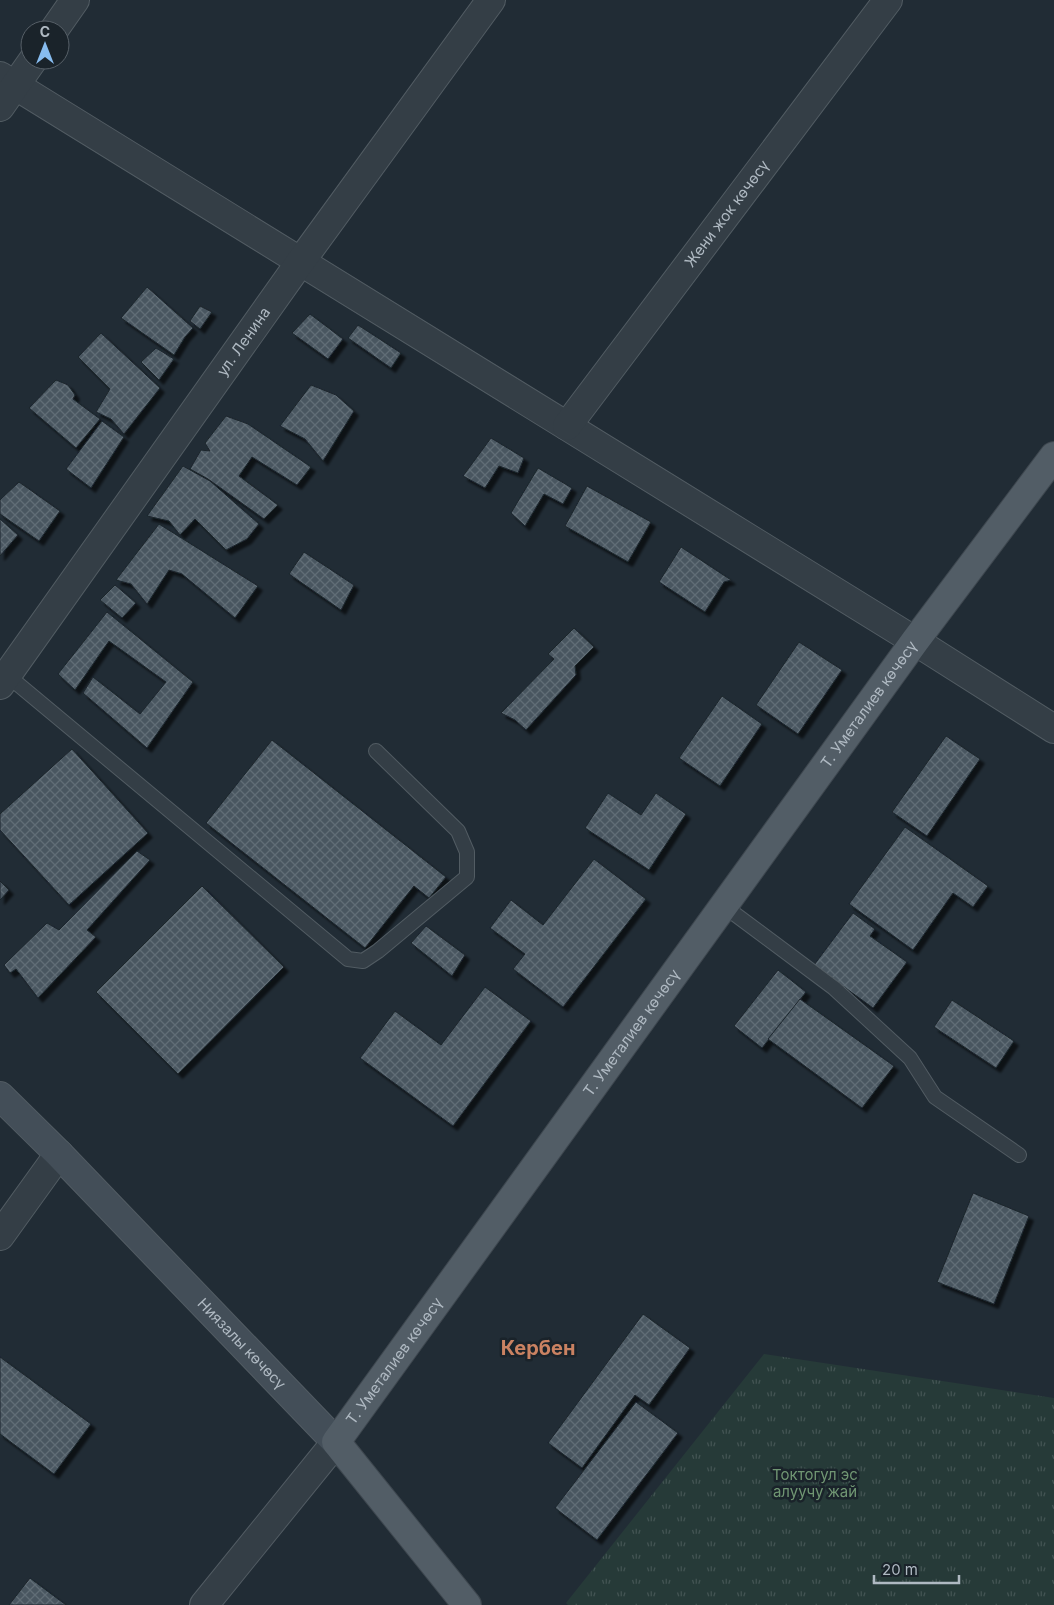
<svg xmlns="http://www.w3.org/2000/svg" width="1054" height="1605" font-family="Inter,sans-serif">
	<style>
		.park { fill: url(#park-tufts) }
		.building { fill: url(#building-cross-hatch); stroke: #1c252c; filter: url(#shadow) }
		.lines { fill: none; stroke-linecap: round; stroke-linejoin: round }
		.lane-casing { stroke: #525c63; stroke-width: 16 }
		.street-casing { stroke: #525c63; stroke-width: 30 }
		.secondary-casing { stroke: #525c63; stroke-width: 30 }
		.primary-casing { stroke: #3e474f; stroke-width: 30 }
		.lane { stroke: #343e46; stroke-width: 14 }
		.street { stroke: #343e46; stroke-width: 28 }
		.secondary { stroke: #434e58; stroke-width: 28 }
		.primary { stroke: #525d66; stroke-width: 28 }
		.labels { text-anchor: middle; stroke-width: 5; stroke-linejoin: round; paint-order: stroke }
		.street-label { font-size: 15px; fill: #afb9c2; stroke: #1a232a }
		.park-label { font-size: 15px; fill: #709673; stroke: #1a232a }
		.district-label { font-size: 20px; font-weight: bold; fill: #ca8262; stroke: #1a232a }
	</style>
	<defs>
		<pattern id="park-tufts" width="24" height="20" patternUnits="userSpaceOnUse" patternTransform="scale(1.25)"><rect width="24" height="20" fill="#263a38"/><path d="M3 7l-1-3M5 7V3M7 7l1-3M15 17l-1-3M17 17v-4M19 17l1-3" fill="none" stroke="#435453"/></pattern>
		<pattern id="building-cross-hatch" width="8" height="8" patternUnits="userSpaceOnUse" patternTransform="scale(1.25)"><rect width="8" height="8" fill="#495761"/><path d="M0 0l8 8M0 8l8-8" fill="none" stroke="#616d76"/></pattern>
		<filter id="shadow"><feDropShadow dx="4.5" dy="4.5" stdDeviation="1" flood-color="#0009"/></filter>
	</defs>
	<rect width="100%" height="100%" fill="#212c35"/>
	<polygon class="park" points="764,1354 1054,1398 1054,1605 568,1605 566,1603"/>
	<g class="building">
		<polygon points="147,287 193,328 185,337 174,355 121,318"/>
		<polygon points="200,306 212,312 200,329 190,321"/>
		<polygon points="310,314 343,339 328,359 292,333"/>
		<polygon points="358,325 401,353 391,368 348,338"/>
		<polygon points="101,333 160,388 124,434 111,419 96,412 110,389 78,357"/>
		<polygon points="156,348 174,359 159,380 141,362"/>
		<polygon points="56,380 68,385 75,395 73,399 100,419 76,448 29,408"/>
		<polygon points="311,385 336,395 354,411 323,461 305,439 280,426"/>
		<polygon points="226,416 248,424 311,467 297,485 252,457 239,476 278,505 264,519 208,479 190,469 201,450 210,451 205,443"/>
		<polygon points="102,421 124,437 91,488 66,469"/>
		<polygon points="491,438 524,458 518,473 499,466 485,488 463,476"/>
		<polygon points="183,466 210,481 259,524 247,539 226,550 195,519 180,535 169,521 147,516"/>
		<polygon points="538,468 572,488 563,504 544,494 525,526 511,513"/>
		<polygon points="19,482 60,511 39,541 0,514 0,500"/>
		<polygon points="587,486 651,522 628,562 565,526"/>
		<polygon points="0,519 18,535 0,556"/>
		<polygon points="159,524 258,586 235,618 182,574 169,570 147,604 131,584 116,580"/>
		<polygon points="681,547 731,580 724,582 705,612 659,582"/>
		<polygon points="304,552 354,585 341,610 289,574"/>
		<polygon points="115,585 136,603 122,618 100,600"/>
		<polygon points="107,612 193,682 147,748 83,693 93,677 140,714 166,682 109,641 75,690 58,674"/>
		<polygon points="574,628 594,647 575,666 576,675 526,730 515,720 501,713 554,659 548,654"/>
		<polygon points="799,642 842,670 798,734 756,705"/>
		<polygon points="722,696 762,724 720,786 679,758"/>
		<polygon points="946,736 980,759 927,836 892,812"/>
		<polygon points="272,740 446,877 429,898 414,886 365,948 206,823"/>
		<polygon points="72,749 148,833 69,905 0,830 0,814"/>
		<polygon points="608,793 641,815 656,793 686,814 649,870 585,828"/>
		<polygon points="905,827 988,886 973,907 953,893 913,950 849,904"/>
		<polygon points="137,851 150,860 87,930 96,937 38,998 16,969 10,973 4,965 47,923 59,930"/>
		<polygon points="594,859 646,899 563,1007 513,969 525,954 490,928 511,900 543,925"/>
		<polygon points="0,881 9,890 0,900"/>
		<polygon points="202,886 284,967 178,1074 96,992"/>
		<polygon points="853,913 875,929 870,936 907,962 873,1008 814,965"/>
		<polygon points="426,926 465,955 452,976 411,943"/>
		<polygon points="778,970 806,992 762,1048 734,1026"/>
		<polygon points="485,987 531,1021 453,1126 360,1058 395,1011 441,1045"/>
		<polygon points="800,999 894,1066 862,1108 768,1039"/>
		<polygon points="952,1000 1014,1041 996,1068 934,1027"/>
		<polygon points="973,1193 1029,1216 994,1304 937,1282"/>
		<polygon points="643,1314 690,1348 649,1405 635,1395 582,1468 548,1443"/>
		<polygon points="0,1357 91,1424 54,1474 0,1434"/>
		<polygon points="636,1402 678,1433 597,1540 555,1508"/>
		<polygon points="30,1578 66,1605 9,1605"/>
	</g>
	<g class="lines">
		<defs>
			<g id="lane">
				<polyline points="7,675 348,959 363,961 378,951 467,877 467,852 458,831 376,751"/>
				<polyline points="724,906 834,988 910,1058 935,1097 1019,1155"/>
			</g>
			<g id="street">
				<polyline points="54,30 75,0"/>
				<polyline points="0,76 915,641 1054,729"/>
				<polyline points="0,107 33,60"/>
				<path id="s1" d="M567,426L888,0"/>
				<path id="s2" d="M0,685L301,261L491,0"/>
				<polyline points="0,1236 59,1154"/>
				<polyline points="204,1605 336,1442"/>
			</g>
			<g id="secondary">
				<path id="s3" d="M0,1096L59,1154L336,1442"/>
			</g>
			<g id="primary">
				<path id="s4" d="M467,1605L336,1442L915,641L1054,456"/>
			</g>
		</defs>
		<use href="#lane" class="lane-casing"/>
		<use href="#street" class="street-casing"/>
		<use href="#secondary" class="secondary-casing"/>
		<use href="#primary" class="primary-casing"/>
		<use href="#lane" class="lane"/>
		<use href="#street" class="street"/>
		<use href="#secondary" class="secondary"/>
		<use href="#primary" class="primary"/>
	</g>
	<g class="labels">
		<g class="street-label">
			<text dy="5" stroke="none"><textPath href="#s1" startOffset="266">Жени жок көчөсү</textPath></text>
			<text dy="5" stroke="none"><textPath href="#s2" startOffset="421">ул. Ленина</textPath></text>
			<text dy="5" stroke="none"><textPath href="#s4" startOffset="1119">Т. Уметалиев көчөсү</textPath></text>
			<text dy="5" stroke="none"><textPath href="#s4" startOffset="714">Т. Уметалиев көчөсү</textPath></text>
			<text dy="5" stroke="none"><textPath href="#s3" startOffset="346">Ниязалы көчөсү</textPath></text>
			<text dy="5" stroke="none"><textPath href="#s4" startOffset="309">Т. Уметалиев көчөсү</textPath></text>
		</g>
		<g class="park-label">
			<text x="815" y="1480">Токтогул эс<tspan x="815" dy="17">алуучу жай</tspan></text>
		</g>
		<g class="district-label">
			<text x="538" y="1355">Кербен</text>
		</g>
	</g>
	<g transform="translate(45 45)"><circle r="24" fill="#1a232a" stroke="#565f67"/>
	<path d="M0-4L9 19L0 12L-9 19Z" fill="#87bcef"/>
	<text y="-8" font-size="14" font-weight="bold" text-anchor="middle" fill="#afb9c2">С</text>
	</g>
	<path d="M874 1575v8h85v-8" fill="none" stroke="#afb9c2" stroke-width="2.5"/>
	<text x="882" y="1575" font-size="15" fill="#afb9c2" stroke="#1a232a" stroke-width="4" paint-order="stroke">20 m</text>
</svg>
